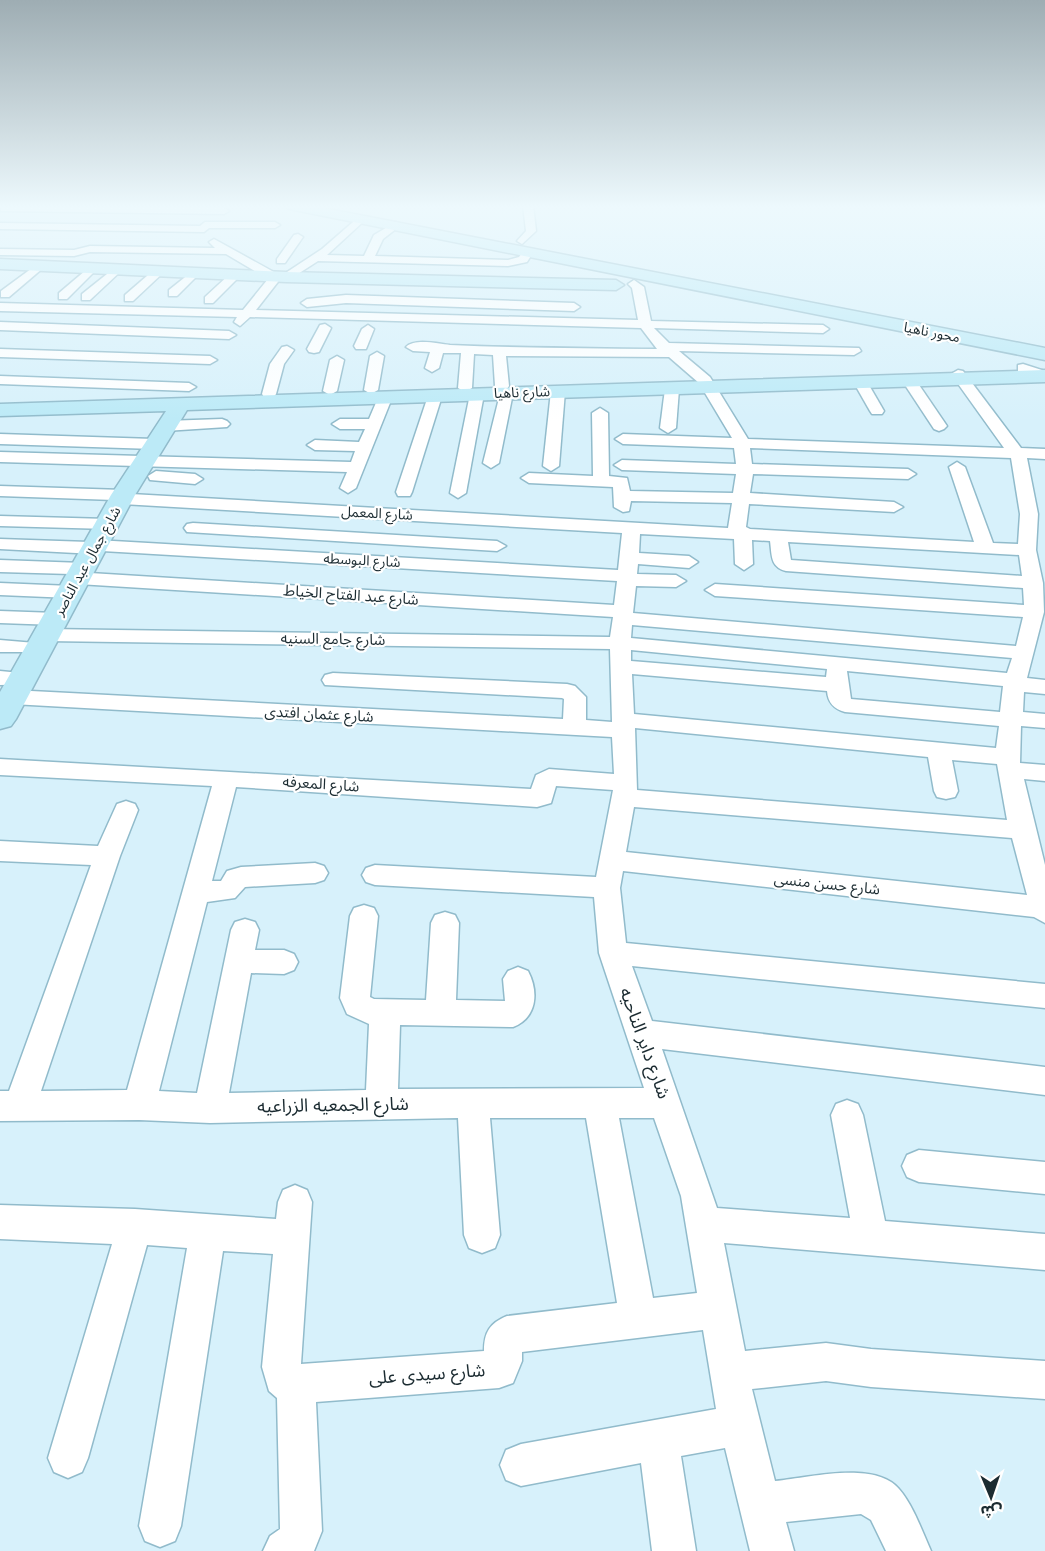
<svg xmlns="http://www.w3.org/2000/svg" width="1045" height="1551" font-family="Quicksand,'Noto Sans Arabic',sans-serif">
	<style>
		.lines { fill: none; stroke-linecap: round; stroke-linejoin: round }
		.street-casing { stroke: #91bbcb; stroke-width: 3 }
		.secondary-casing { stroke: #91bbcb; stroke-width: 3 }
		.street { fill: #fff; fill-rule: evenodd }
		.secondary { fill: #bceaf7; fill-rule: evenodd }
		.labels { text-anchor: middle; stroke-width: 4.5; stroke-linejoin: round; paint-order: stroke }
		.far-street-label { font-size: 14px; fill: #1b2b31; stroke: #fff }
		.street-label { font-size: 15px; fill: #1b2b31; stroke: #fff }
		.near-street-label { font-size: 18px; fill: #1b2b31; stroke: #fff }
	</style>
	<rect width="100%" height="100%" fill="#d7f1fb"/>
	<g class="lines">
		<defs>
			<g id="street">
				<polygon points="0,205 224,208 229,211 224,214 1,211"/>
				<polygon points="523,205 533,205 536,231 522,244 517,241 526,231"/>
				<path d="M360,216L364,217V221L327,255L364,256L374,235L396,222L401,225L383,239L375,256L508,260L519,257L525,249L534,251L527,262L508,266L318,261L290,279L281,278L256,310L638,320L632,288L628,284L634,280L644,287L651,321L823,325L829,329L823,333L654,328L669,343L859,348L861,351L854,355L679,351L710,377L748,439L1004,448L951,374L958,370L963,371L1021,448L1045,449V459L1027,458L1038,514L1036,550L1043,583L1044,612L1027,678L1045,680V694L1024,692L1023,712L1045,714V728L1021,726L1020,763L1045,765V781L1024,779L1045,865V923L1034,917L623,871L620,888L626,943L1045,984V1008L632,966L652,1021L1045,1067V1095L662,1049L717,1208L850,1218L831,1115L836,1104L847,1100L858,1104L863,1115L885,1221L1045,1234V1270L724,1243L745,1351L826,1343L871,1349L1045,1361V1399L871,1387L826,1381L752,1389L775,1481C808,1478 875,1460 899,1489C913,1505 922,1531 931,1551H886L871,1520L861,1514L786,1522L794,1551H750L725,1448L681,1456L696,1551H652L641,1463L521,1486L506,1480L500,1465L506,1450L521,1444L716,1409L703,1330L522,1352V1361L513,1383L499,1388L316,1402L322,1531L314,1551H263L270,1536L280,1529L277,1398L269,1391L262,1367L273,1254L223,1251L181,1526L175,1541L160,1547L145,1541L139,1526L187,1248L147,1245L88,1458L82,1472L68,1478L54,1472L48,1458L112,1244L0,1239V1205L135,1209L276,1219L278,1202L283,1190L295,1185L307,1190L312,1202L301,1364L484,1351C484,1332 490,1323 507,1316L617,1303L586,1118H490L500,1235L495,1248L482,1253L469,1248L464,1235L458,1118L210,1123L139,1120L0,1121V1091H9L91,865L0,861V841L98,846L117,804L126,801L135,804L138,810L120,856L41,1091L127,1090L212,786L0,775V759L531,789L536,775L549,769L614,774L612,737L12,704L4,702L1,697L4,692L12,690L563,719L564,699L562,698L325,685L322,680L325,675L333,673L567,684L575,686L586,697V720L612,722L610,649L47,641L40,639L37,635L40,631L47,629L610,637L613,617L78,584L71,582L68,578L71,574L0,572V560L83,563L90,565L92,569L90,573L614,605L617,581L102,551L95,554L0,549V539L89,542L96,540L618,570L622,533L122,504L114,500L0,496V486L123,490L131,494L728,528L732,503L631,501L629,511L623,512L614,507L613,487L529,483L521,478L529,473L593,476L592,413L600,408L608,413L609,476L627,478L630,491L733,493L736,474L622,470L614,465L622,460L736,464L734,448L623,444L615,439L623,434L732,438L699,383L669,357L506,356L509,386L507,389L513,393L499,463L491,468L483,463L501,390L495,386L493,355L474,354L472,388L465,392L458,388L461,353H443L439,368L432,372L425,368L430,352L413,351L406,347C415,338 439,344 450,345C519,348 588,348 657,349L641,328L250,317L240,326L234,322L237,317L0,311V303L243,310L268,279L226,254L90,252L74,256L0,255V249L74,250L90,246L215,248L209,242L214,239L281,276L322,249ZM750,448L1011,458L1020,514L1018,544L993,543L965,467L957,462L949,467L974,542L750,529L746,527L749,504L894,512L903,507L894,502L750,493L753,474L908,479L916,474L908,469L752,464ZM640,534L734,539L735,564L744,570L753,564L752,540L770,541C772,555 770,567 786,571L1023,588L1024,605L715,584L705,590L715,596L1023,617L1016,646L633,613L636,586L676,587L686,581L676,575L637,574L638,564L689,568L698,562L689,556L639,553ZM788,542L1019,555L1022,576L791,560ZM632,625L1012,658L1007,673L631,638ZM631,650L827,669L826,677L631,661ZM847,671L1003,686L1000,712L851,699ZM632,674L827,691C828,703 834,709 845,712L999,726L996,748L634,714ZM635,728L928,757L934,791L937,797L946,799L955,797L958,791L952,760L997,764L1007,820L637,790ZM556,786L613,790L596,877L375,865L366,868L362,875L366,882L375,885L594,897L599,953L644,1088L398,1089L400,1025L513,1027C537,1018 539,992 528,971L518,967L508,971L503,979L505,1001L456,1000L459,923L455,915L445,912L435,915L431,923L426,1000L374,999L370,997L378,916L374,908L364,905L354,908L350,916L340,998L347,1014L369,1024L366,1090L229,1093L251,973L284,974L294,970L298,962L294,954L284,950H255L259,930L255,922L245,919L235,922L231,930L197,1093L159,1091L207,902L235,898L245,887L315,883L324,880L328,873L324,866L315,863L241,867L227,871L221,881H212L236,787L537,807L551,803ZM634,807L1012,838L1027,895L626,852ZM619,1118H654L681,1196L697,1293L653,1298Z"/>
				<polygon points="205,222 275,222 280,225 275,228 209,228 204,232 0,229 0,223 200,226"/>
				<polygon points="298,234 303,237 285,263 277,263 277,259 294,235"/>
				<polygon points="39,263 45,266 43,268 9,297 1,297 1,291"/>
				<polygon points="92,265 96,266 96,270 67,299 59,299 59,293"/>
				<polygon points="117,266 121,267 121,271 90,300 82,300 82,294"/>
				<polygon points="155,269 165,271 133,301 125,301 125,295"/>
				<polygon points="194,270 198,271 198,275 177,296 169,296 169,290"/>
				<polygon points="231,273 241,275 213,303 205,303 205,297"/>
				<polygon points="346,295 574,303 580,307 574,311 346,303 307,307 301,303 307,299"/>
				<polygon points="0,322 229,331 236,335 229,339 0,330"/>
				<polygon points="325,324 331,328 319,352 314,353 309,352 307,349 320,325"/>
				<polygon points="368,325 374,329 366,349 356,349 354,346 362,329"/>
				<polygon points="287,346 294,350 284,364 276,394 274,397 264,397 262,394 270,364 282,347"/>
				<polygon points="0,349 210,356 217,360 210,364 0,357"/>
				<polygon points="377,352 384,356 378,390 371,394 364,390 370,356"/>
				<polygon points="337,356 344,360 337,391 330,395 323,391 330,360"/>
				<polygon points="1023,364 1045,371 1045,380 1018,371 1018,365"/>
				<polygon points="0,376 189,383 196,387 189,391 0,384"/>
				<polygon points="910,378 915,379 947,426 944,429 939,431 934,429 903,382"/>
				<polygon points="861,379 866,380 884,411 882,414 872,414 870,411 854,383"/>
				<polygon points="672,385 679,389 676,428 668,433 660,428 665,389"/>
				<polygon points="558,387 565,391 559,466 551,471 543,466 551,391"/>
				<polygon points="477,390 484,394 466,493 458,498 450,493 470,394"/>
				<polygon points="435,392 442,396 412,492 410,496 398,496 396,492 428,396"/>
				<polygon points="385,394 392,398 356,488 348,493 340,488 347,472 0,462 0,452 351,462 355,451 315,450 307,445 315,440 359,442 365,429 340,429 332,424 340,419 369,419 378,398"/>
				<polygon points="222,419 227,421 230,424 227,427 165,431 157,426 165,421"/>
				<polygon points="0,434 154,439 162,444 154,449 0,444"/>
				<polygon points="156,471 195,474 203,479 195,484 150,480 148,476"/>
				<polygon points="0,516 108,519 117,524 108,529 0,526"/>
				<polygon points="193,523 497,541 506,546 497,551 187,532 184,528 187,524"/>
				<polygon points="0,583 71,586 81,592 71,598 0,595"/>
				<polygon points="0,611 56,613 63,615 66,619 63,623 56,625 0,623"/>
				<polygon points="0,640 47,644 50,648 47,652 0,652"/>
				<polygon points="0,671 31,674 34,679 31,684 0,685"/>
				<polygon points="919,1150 1045,1162 1045,1194 919,1182 907,1177 902,1166 907,1155"/>
			</g>
			<g id="secondary">
				<polygon points="282,205 308,205 1045,348 1045,360 289,209"/>
				<polygon points="0,259 286,272 616,280 624,285 616,290 286,282 0,269"/>
				<polygon points="1045,370 1045,382 187,410 135,495 16,719 11,726 0,729 0,692 111,495 166,411 0,416 0,404"/>
			</g>
		</defs>
		<use href="#street" class="street-casing"/>
		<use href="#secondary" class="secondary-casing"/>
		<use href="#street" class="street"/>
		<use href="#secondary" class="secondary"/>
	</g>
	<linearGradient id="sky" x2="0" y2="1"><stop stop-color="#9eadb3"/><stop offset="0.49" stop-color="#edf9fd"/><stop offset="1" stop-color="#edf9fd" stop-opacity="0"/></linearGradient>
	<rect width="1045" height="422" fill="url(#sky)"/>
	<g class="labels">
		<g class="far-street-label">
			<text transform="translate(932 332) rotate(11)" y="5">محور ناهيا</text>
			<text transform="translate(522 392) rotate(-2)" y="5">شارع ناهيا</text>
			<text transform="translate(377 513) rotate(3)" y="5">شارع المعمل</text>
			<text transform="translate(362 560) rotate(3)" y="5">شارع البوسطه</text>
			<text transform="translate(87 561) rotate(-61)" y="5">شارع جمال عبد الناصر</text>
		</g>
		<g class="street-label">
			<text transform="translate(351 595) rotate(4)" y="5">شارع عبد الفتاح الخياط</text>
			<text transform="translate(333 639) rotate(1)" y="5">شارع جامع السنيه</text>
			<text transform="translate(319 714) rotate(3)" y="5">شارع عثمان افتدى</text>
			<text transform="translate(321 784) rotate(4)" y="5">شارع المعرفه</text>
			<text transform="translate(827 884) rotate(6)" y="5">شارع حسن منسى</text>
		</g>
		<g class="near-street-label">
			<text transform="translate(645 1043) rotate(70)" y="6">شارع داير الناحيه</text>
			<text transform="translate(333 1105) rotate(-1)" y="6">شارع الجمعيه الزراعيه</text>
			<text transform="translate(427 1374) rotate(-4)" y="6">شارع سيدى على</text>
		</g>
	</g>
	<g transform="translate(991 1497) rotate(178)" stroke="#ffffff" stroke-width="4.5" paint-order="stroke">
	<path d="M0-4.5L10 22L0 15L-10 22Z" fill="#1b2b31"/>
	<text y="-9" font-size="16" font-weight="bold" text-anchor="middle" fill="#1b2b31">ش</text>
	</g>
</svg>
